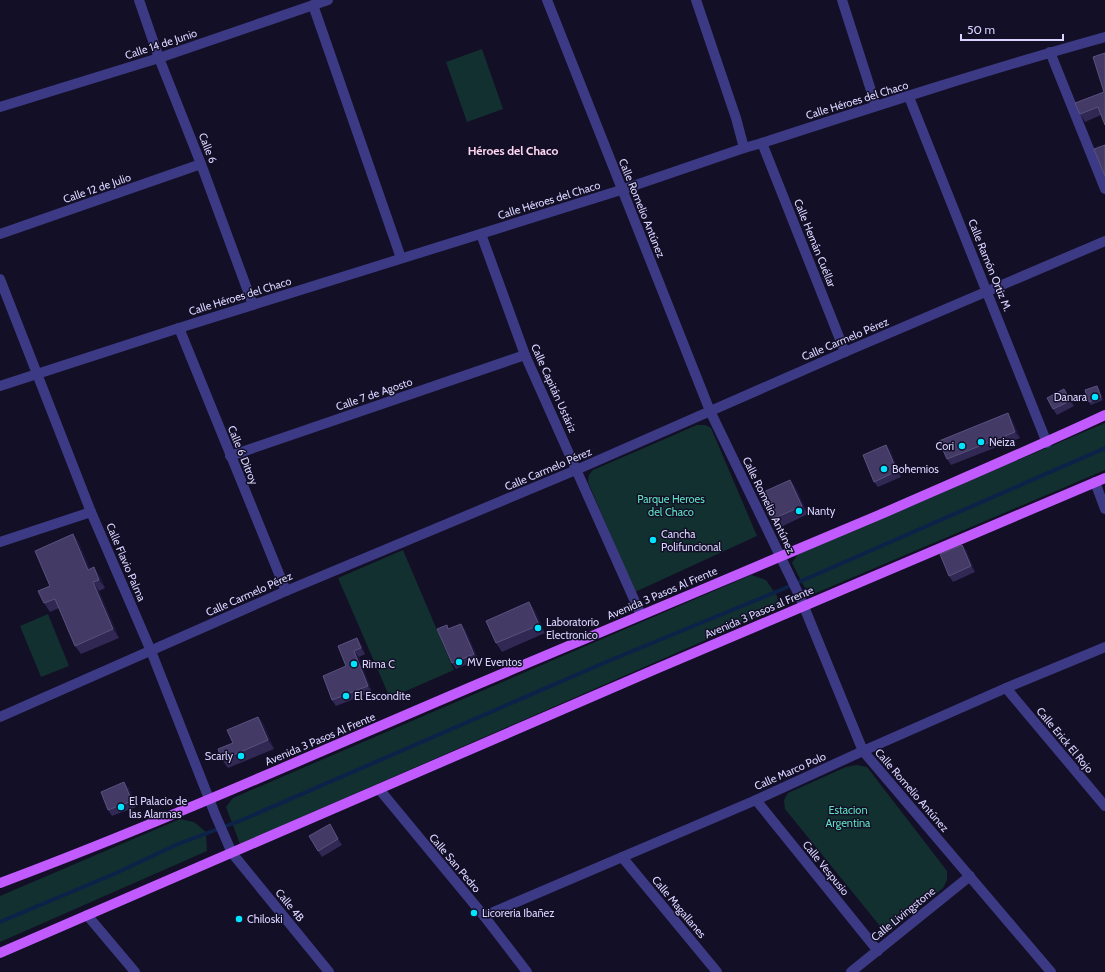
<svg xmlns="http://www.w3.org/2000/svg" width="1105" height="972" font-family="Cabin,sans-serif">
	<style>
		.green { fill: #12302f }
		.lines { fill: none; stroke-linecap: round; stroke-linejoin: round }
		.stream { stroke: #0c2248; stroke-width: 4 }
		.minor { stroke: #3d3a85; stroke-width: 10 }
		.major { stroke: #c25bff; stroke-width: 10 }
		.wall { fill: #312854 }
		.shaded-wall { fill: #1d163a }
		.building { fill: #433a66; stroke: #5a527e }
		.poi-dot { fill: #00e5ff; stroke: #130f26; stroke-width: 1.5 }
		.labels { text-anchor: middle; stroke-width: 3; stroke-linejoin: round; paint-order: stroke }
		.street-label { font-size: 11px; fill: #d9d4ff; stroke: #130f26 }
		.poi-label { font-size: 11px; fill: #d9d4ff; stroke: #130f26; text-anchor: start }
		.park-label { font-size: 11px; fill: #5fe0c0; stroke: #130f26 }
		.neighbourhood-label { font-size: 12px; font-weight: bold; fill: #ffd6f0; stroke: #130f26 }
	</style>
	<rect width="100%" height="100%" fill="#130f26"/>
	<g class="green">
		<polygon points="482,49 503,109 467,122 446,62"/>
		<polygon points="1105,423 1105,470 809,596 792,563 798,554"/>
		<polygon points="697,425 705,425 711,428 757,536 635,592 588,482 589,475 593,470"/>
		<polygon points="403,550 454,670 390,698 338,578"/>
		<polygon points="751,575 766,580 777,596 779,608 240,844 226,807 233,798"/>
		<polygon points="48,614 69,666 41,677 20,626"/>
		<polygon points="857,765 867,767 947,871 947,880 943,888 896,926 888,928 880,926 785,809 784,800 788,793 846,767"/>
		<polygon points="180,819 194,822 206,832 207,851 0,942 0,896"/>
	</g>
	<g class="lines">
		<polyline class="stream" points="0,922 114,874 178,844 242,820 606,662 783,589 1105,448"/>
		<g class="minor">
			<polyline points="139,0 159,58 201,164 253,305"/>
			<polyline points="547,0 710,411 800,597 863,751 1051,972"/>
			<polyline points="696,0 736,118 744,148"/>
			<polyline points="842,0 876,106"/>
			<polyline points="313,5 401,258"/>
			<polyline points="1050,52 1105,189"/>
			<polyline points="909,97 1047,443"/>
			<polyline points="0,107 159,58 328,0"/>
			<polyline points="762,143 845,352"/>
			<polyline points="0,234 201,164"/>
			<polyline points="481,234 525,355 641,615"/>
			<polyline points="0,279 91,512 151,651 215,814 232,853 329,972"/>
			<polyline points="179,328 286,591"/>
			<path d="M0,386L179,328L621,190L744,148L762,143C876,106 990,69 1105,37"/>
			<polyline points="230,456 525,355"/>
			<polyline points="1095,482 1105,509"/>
			<polyline points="0,542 91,512"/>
			<polyline points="1006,688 1105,806"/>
			<polyline points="0,717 286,591 576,470 845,352 1105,241"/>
			<polyline points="379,789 484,916 527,972"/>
			<polyline points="756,800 878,951"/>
			<polyline points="622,857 717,972"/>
			<polyline points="87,915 135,972"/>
			<polyline points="484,916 756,800 863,751 1006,688 1105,647"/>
			<polyline points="851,972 970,876"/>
		</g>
		<g class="major">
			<path d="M0,883C177,817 349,738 523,665C642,615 760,565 879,515C954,482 1030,450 1105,415"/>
			<polyline points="0,953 656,669 1105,478"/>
		</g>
	</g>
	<g class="wall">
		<polygon points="1105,53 1105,125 1101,115 1085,122 1080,114 1104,92"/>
		<polygon points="1097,386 1099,389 1103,400 1091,405 1089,402"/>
		<polygon points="1069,395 1074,406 1057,415 1053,409"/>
		<polygon points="1012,419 1020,438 951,465 947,459"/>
		<polygon points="886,445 890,450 901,477 878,487 874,482"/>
		<polygon points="790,480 796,488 808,514 781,527 775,525 769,516"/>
		<polygon points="73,534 79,543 90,569 100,576 105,588 99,591 119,638 81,654 75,646 59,608 50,612 44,603 50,586"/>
		<polygon points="962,545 966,550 975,572 953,582 949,576"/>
		<polygon points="529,602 535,611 545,633 502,652 496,643"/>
		<polygon points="447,625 449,629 465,629 478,659 456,669 452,663"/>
		<polygon points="361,644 365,654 359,657 372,692 336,706 332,700 346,666 338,646"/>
		<polygon points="258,717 264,725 274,749 228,768 222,760"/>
		<polygon points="129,788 136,807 112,816 108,810"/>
		<polygon points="330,824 342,845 322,857 318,851"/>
	</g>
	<g class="shaded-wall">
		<polygon points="1097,386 1099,389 1103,400 1101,397"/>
		<polygon points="1064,389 1069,395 1074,406 1070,401"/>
		<polygon points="1008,413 1012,419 1020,438 1015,432"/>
		<polygon points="886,445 890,450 901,477 897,471"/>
		<polygon points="790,480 796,488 808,514 802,506"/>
		<polygon points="73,534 79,543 94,578 88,570"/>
		<polygon points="962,545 966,550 975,572 971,566"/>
		<polygon points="94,567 100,576 105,588 99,580"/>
		<polygon points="93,582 99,591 119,638 113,629"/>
		<polygon points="529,602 535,611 545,633 539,625"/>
		<polygon points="461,624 465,629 478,659 474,654"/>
		<polygon points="357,638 361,644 365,654 361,648"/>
		<polygon points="354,651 359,657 372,692 368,686"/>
		<polygon points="258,717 264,725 274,749 268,740"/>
		<polygon points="124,782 129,788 136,807 132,801"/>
		<polygon points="330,824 334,830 342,845 338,839"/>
	</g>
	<g class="building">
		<polygon points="1105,53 1105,125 1098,107 1080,114 1075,103 1104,92 1093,57"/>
		<polygon points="1105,145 1105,176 1094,149"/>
		<polygon points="1097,386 1101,397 1089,402 1085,390"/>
		<polygon points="1064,389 1070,401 1053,409 1047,398"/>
		<polygon points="1008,413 1015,432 947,459 939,441"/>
		<polygon points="886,445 897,471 874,482 863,455"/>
		<polygon points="790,480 802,506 775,518 769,516 759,494"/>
		<polygon points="73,534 88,570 94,567 99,580 93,582 113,629 75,646 55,599 44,603 38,591 50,586 35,551"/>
		<polygon points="962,545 971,566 949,576 940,554"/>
		<polygon points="529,602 539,625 496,643 486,621"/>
		<polygon points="461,624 474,654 452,663 437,629 447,625 448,629"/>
		<polygon points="357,638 361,648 354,651 368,686 332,700 323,676 346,666 338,646"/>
		<polygon points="258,717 268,740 222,760 218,749 233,743 227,730"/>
		<polygon points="124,782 132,801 108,810 101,792"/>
		<polygon points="330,824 338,839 318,851 309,836"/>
	</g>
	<g class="poi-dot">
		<circle cx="1095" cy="397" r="4"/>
		<circle cx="981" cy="442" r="4"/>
		<circle cx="962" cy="446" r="4"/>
		<circle cx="884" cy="469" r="4"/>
		<circle cx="799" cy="511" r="4"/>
		<circle cx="653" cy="540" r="4"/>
		<circle cx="538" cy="628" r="4"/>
		<circle cx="459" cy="662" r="4"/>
		<circle cx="354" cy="664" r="4"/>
		<circle cx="346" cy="696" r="4"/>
		<circle cx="241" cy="756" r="4"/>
		<circle cx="121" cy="807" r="4"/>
		<circle cx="474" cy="913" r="4"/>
		<circle cx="239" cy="919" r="4"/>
	</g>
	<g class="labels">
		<g class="street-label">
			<text transform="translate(161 44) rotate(-18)" y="4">Calle 14 de Junio</text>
			<text transform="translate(857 100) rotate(-17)" y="4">Calle Héroes del Chaco</text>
			<text transform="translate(208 148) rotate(69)" y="4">Calle 6</text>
			<text transform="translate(97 188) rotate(-19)" y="4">Calle 12 de Julio</text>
			<text transform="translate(549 200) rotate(-17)" y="4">Calle Héroes del Chaco</text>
			<text transform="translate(642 208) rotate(68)" y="4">Calle Romelio Antúnez</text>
			<text transform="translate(815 243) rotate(68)" y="4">Calle Hernán Cuéllar</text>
			<text transform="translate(990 265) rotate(68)" y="4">Calle Ramón Ortiz M.</text>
			<text transform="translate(240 296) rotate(-17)" y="4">Calle Héroes del Chaco</text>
			<text transform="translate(845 339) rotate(-23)" y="4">Calle Carmelo Pérez</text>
			<text transform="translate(554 388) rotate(66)" y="4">Calle Capitán Ustáriz</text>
			<text transform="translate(374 394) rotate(-19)" y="4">Calle 7 de Agosto</text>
			<text transform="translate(243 455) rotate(68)" y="4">Calle 6 Ditroy</text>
			<text transform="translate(548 469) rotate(-23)" y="4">Calle Carmelo Pérez</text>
			<text transform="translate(769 505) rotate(64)" y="4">Calle Romelio Antúnez</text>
			<text transform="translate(126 562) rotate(67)" y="4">Calle Flavio Palma</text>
			<text transform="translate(662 593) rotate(-23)" y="4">Avenida 3 Pasos Al Frente</text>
			<text transform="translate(249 594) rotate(-24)" y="4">Calle Carmelo Pérez</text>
			<text transform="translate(759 612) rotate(-23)" y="4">Avenida 3 Pasos al Frente</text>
			<text transform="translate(320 739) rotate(-23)" y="4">Avenida 3 Pasos Al Frente</text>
			<text transform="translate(1065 740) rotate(50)" y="4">Calle Erick El Rojo</text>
			<text transform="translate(790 771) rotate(-24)" y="4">Calle Marco Polo</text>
			<text transform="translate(912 790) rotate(49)" y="4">Calle Romelio Antúnez</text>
			<text transform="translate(455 863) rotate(50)" y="4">Calle San Pedro</text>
			<text transform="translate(826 868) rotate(51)" y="4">Calle Vespusio</text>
			<text transform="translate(290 905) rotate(51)" y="4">Calle 4B</text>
			<text transform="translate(679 907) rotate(50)" y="4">Calle Magallanes</text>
			<text transform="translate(903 914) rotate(-39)" y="4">Calle Livingstone</text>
		</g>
		<g class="poi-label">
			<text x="1087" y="401" text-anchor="end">Danara</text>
			<text x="989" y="446">Neiza</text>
			<text x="954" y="450" text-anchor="end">Cori</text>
			<text x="892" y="473">Bohemios</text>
			<text x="807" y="515">Nanty</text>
			<text x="661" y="538">Cancha<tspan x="661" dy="13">Polifuncional</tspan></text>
			<text x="546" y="626">Laboratorio<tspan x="546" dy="13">Electronico</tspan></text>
			<text x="467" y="666">MV Eventos</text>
			<text x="362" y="668">Rima C</text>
			<text x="354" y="700">El Escondite</text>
			<text x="233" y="760" text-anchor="end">Scarly</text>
			<text x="129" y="805">El Palacio de<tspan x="129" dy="13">las Alarmas</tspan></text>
			<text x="482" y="917">Licoreria Ibañez</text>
			<text x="247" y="923">Chiloski</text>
		</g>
		<g class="park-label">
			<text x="671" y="503">Parque Heroes<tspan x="671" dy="13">del Chaco</tspan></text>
			<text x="848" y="814">Estacion<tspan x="848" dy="13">Argentina</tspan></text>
		</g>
		<g class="neighbourhood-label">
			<text x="513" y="155">Héroes del Chaco</text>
		</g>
	</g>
	<path d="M961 34v6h102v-6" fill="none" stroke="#d9d4ff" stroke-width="2"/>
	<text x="967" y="34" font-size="12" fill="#d9d4ff" stroke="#130f26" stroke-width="3" paint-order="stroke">50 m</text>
</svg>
